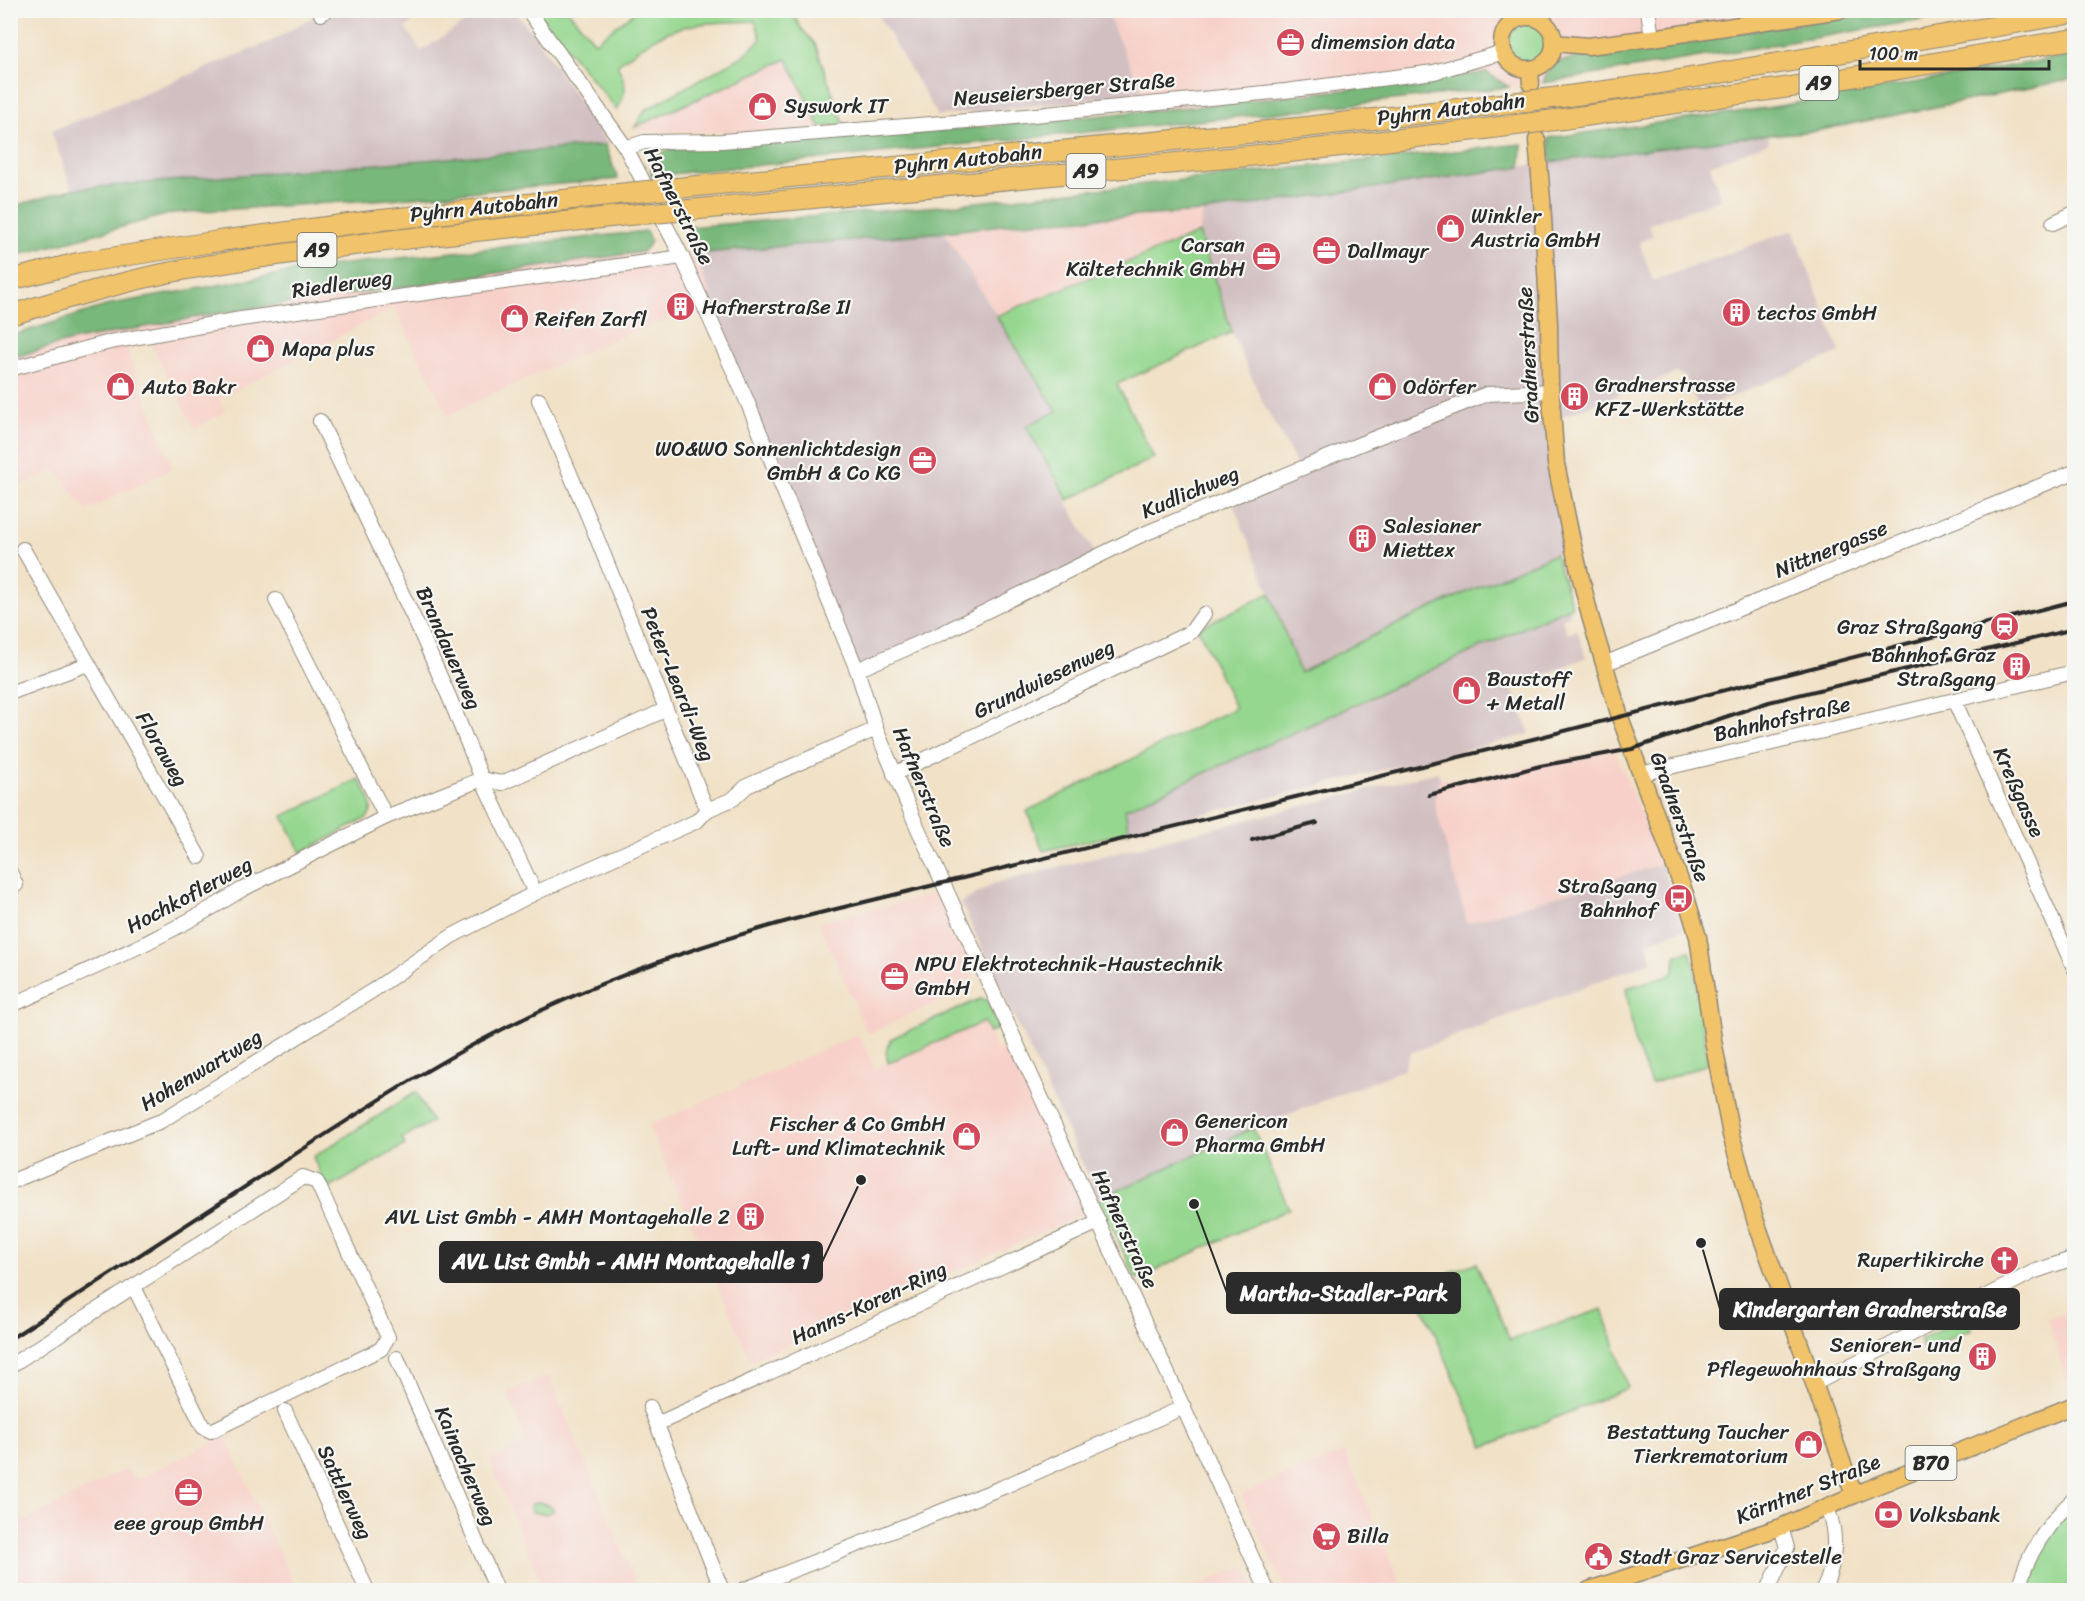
<svg xmlns="http://www.w3.org/2000/svg" width="2085" height="1601" font-family="Sriracha,sans-serif">
	<style>
		.built { fill: #f7d1c9 }
		.industrial { fill: #d2bfc1 }
		.green { fill: #95d78f; stroke: #60815d; stroke-width: 1.5 }
		.forest { fill: #78b87a; stroke: #527252; stroke-width: 1.5 }
		.lines { fill: none; stroke-linecap: round; stroke-linejoin: round }
		.minor-casing { stroke: #8e8678; stroke-width: 16 }
		.major-casing { stroke: #8e8678; stroke-width: 19 }
		.highway-casing { stroke: #8e8678; stroke-width: 22 }
		.minor { stroke: #fff; stroke-width: 14 }
		.major { stroke: #f1c36a; stroke-width: 16 }
		.highway { stroke: #f1c36a; stroke-width: 20 }
		.rail { stroke: #2b2b2b; stroke-width: 4 }
		.highway-bridge-casing { stroke: #8e8678; stroke-width: 22; stroke-linecap: butt }
		.highway-bridge { stroke: #f1c36a; stroke-width: 20 }
		.labels { text-anchor: middle; stroke-width: 4.5; stroke-linejoin: round; paint-order: stroke }
		.shield { fill: #f6f6f2; stroke: #686867; stroke-width: 1.5 }
		.shield-label { font-size: 20px; font-weight: bold; fill: #2b2b2b }
		.poi-label { font-size: 21px; fill: #2b2b2b; stroke: #f6f6f2; text-anchor: start }
		.street-label { font-size: 21px; fill: #2b2b2b; stroke: #f6f6f2 }
		.leader { fill: none; stroke: #2b2b2b; stroke-width: 2 }
		.callout-dot { fill: #2b2b2b; stroke: #f6f6f2; stroke-width: 2 }
		.callout { fill: #2b2b2b; stroke: #2b2b2b; stroke-width: 2 }
		.callout-label { font-size: 22px; text-anchor: middle; font-weight: bold; fill: #fff }
	</style>
	<rect width="100%" height="100%" fill="#f6f6f2"/>
	<filter id="ink" filterUnits="userSpaceOnUse"><feTurbulence type="fractalNoise" baseFrequency=".0167" numOctaves="2"/><feDisplacementMap in="SourceGraphic" scale="12" xChannelSelector="R" yChannelSelector="G"/><feConvolveMatrix kernelMatrix="1 2 1 2 8 2 1 2 1" color-interpolation-filters="sRGB"/></filter>
	<filter id="wash" filterUnits="userSpaceOnUse"><feTurbulence type="fractalNoise" baseFrequency=".008" numOctaves="4" result="noise"/><feDisplacementMap in="SourceGraphic" scale="24" xChannelSelector="R" yChannelSelector="G"/><feGaussianBlur stdDeviation="1.35" result="paint"/><feColorMatrix in="noise" values="0 0 0 0 0 0 0 0 0 0 0 0 0 0 0 0 0 1.4 0 .05"/><feComposite in="paint" operator="in"/></filter>
	<g filter="url(#wash)">
		<rect width="100%" height="100%" fill="#f1e1c6"/>
		<g class="built">
			<polygon points="1106,11 1974,11 1543,83 1463,93 1146,126 1143,94"/>
			<polygon points="787,59 820,127 775,131 719,132 639,131 635,127"/>
			<polygon points="1203,212 1199,233 996,316 944,232 1019,223"/>
			<polygon points="642,252 694,254 715,306 653,324 602,344 448,415 394,308 219,399 225,412 194,429 150,342 127,350 173,468 86,511 56,470 11,490 11,358 71,341 214,314"/>
			<polygon points="1615,751 1662,864 1467,923 1434,802 1440,779 1468,781 1548,762"/>
			<polygon points="937,894 974,971 968,988 868,1034 818,922"/>
			<polygon points="984,1022 997,1051 1005,1047 1009,1049 1086,1213 751,1361 648,1126 854,1036 860,1037 875,1069"/>
			<polygon points="2074,1311 2074,1389 2068,1384 2047,1318"/>
			<polygon points="549,1376 639,1590 544,1590 489,1460 527,1444 508,1392"/>
			<polygon points="225,1436 297,1590 11,1590 11,1526 29,1519 125,1469 137,1479"/>
			<polygon points="1345,1452 1403,1590 1285,1590 1241,1495 1279,1478"/>
			<polygon points="1246,1566 1256,1590 1185,1590"/>
		</g>
		<g class="industrial">
			<polygon points="514,10 535,36 608,144 72,189 51,131 274,40 322,11 421,11 406,28 421,51 482,11"/>
			<polygon points="892,11 1106,11 1143,94 938,116 879,17"/>
			<polygon points="1768,135 1769,142 1710,165 1721,199 1649,224 1653,236 1639,242 1653,281 1793,230 1840,352 1700,410 1685,376 1676,373 1560,417 1562,447 1569,498 1579,544 1437,605 1337,652 1300,673 1270,593 1233,505 1298,476 1294,459 1262,401 1232,332 1199,233 1203,212 1551,162"/>
			<polygon points="944,232 1057,412 1026,427 1097,557 857,670 720,339 715,306 694,254"/>
			<polygon points="1568,608 1571,615 1562,619 1567,633 1577,630 1586,657 1512,689 1530,734 1129,832 1124,809"/>
			<polygon points="1438,772 1440,779 1434,802 1467,923 1662,864 1684,929 1647,942 1652,961 1410,1053 1403,1070 1253,1128 1099,1199 961,903 995,883"/>
		</g>
		<g class="green">
			<path d="M538,11H568L595,42L636,11H791L801,28L815,44L844,125L820,127L787,59L635,127L645,110L743,56L761,39L755,21C728,23 699,21 674,30C653,37 635,51 617,65C627,84 628,91 617,110L537,12Z"/>
			<polygon points="1663,11 1685,11 1686,15 1665,19"/>
			<circle cx="1527" cy="43" r="19"/>
			<polygon points="1199,233 1232,332 1117,384 1154,458 1068,500 1026,426 1057,411 996,316"/>
			<path d="M1555,554L1572,606L1125,809L1129,832L1043,851L1027,811L1235,708L1198,628L1270,593L1300,673C1383,628 1469,591 1555,554Z"/>
			<path d="M359,779C365,791 378,807 367,818L301,853L283,816Z"/>
			<polygon points="1690,951 1694,965 1708,1064 1651,1084 1635,1043 1626,988 1673,974 1677,954"/>
			<path d="M980,999L987,1000L999,1028L989,1033L984,1022L888,1063C885,1053 886,1047 892,1038Z"/>
			<polygon points="416,1092 432,1122 402,1138 405,1145 328,1189 313,1157"/>
			<polygon points="1253,1128 1289,1209 1136,1279 1099,1199"/>
			<path d="M1476,1263L1510,1340L1603,1309L1628,1388L1484,1447L1420,1299C1434,1274 1450,1272 1476,1263Z"/>
			<polygon points="1965,1317 1968,1318 1972,1329 1924,1350 1920,1340"/>
			<polygon points="539,1502 551,1506 554,1510 547,1514 531,1512 530,1506 532,1504"/>
			<path d="M2074,1510V1581L2061,1590H2024C2033,1560 2046,1527 2074,1510Z"/>
		</g>
		<g class="forest">
			<path d="M1890,11H1975L1543,83C1545,75 1551,65 1559,62C1578,55 1599,57 1618,53C1708,35 1799,24 1890,11Z"/>
			<polygon points="2074,55 2074,79 1816,131 1768,135 1551,162 1549,138 1767,108"/>
			<polygon points="1486,72 1509,87 1266,114 651,176 651,166 655,156 670,149 914,133 1199,106 1452,78"/>
			<polygon points="1522,144 1521,167 1203,212 1019,223 944,232 694,254 689,227 939,206"/>
			<polygon points="605,145 618,179 389,199 173,213 11,257 11,207 72,189"/>
			<polygon points="646,231 651,242 642,252 214,314 71,341 11,358 11,336 112,304 319,267"/>
		</g>
	</g>
	<g filter="url(#ink)">
		<g class="lines">
			<defs>
				<g id="minor">
					<polyline points="528,10 626,148 682,257 747,401 857,670 876,729 915,822 1267,1590"/>
					<polyline points="1648,10 1652,38"/>
					<polyline points="321,14 327,10"/>
					<polyline points="626,148 644,142 722,141 1004,118 1285,91 1434,72 1504,52"/>
					<polyline points="2053,223 2074,213"/>
					<polyline points="10,369 110,342 241,319 682,257"/>
					<polyline points="539,400 588,516 707,810 733,799 747,786 876,729"/>
					<polyline points="320,421 419,629 450,699 482,779 535,893 452,936 375,989"/>
					<polyline points="23,549 199,857"/>
					<polyline points="276,600 386,817"/>
					<polyline points="1604,664 2074,472"/>
					<polyline points="857,670 940,634 1139,536 1360,444 1487,394 1551,391"/>
					<polyline points="10,693 88,664"/>
					<polyline points="1954,700 2074,968"/>
					<polyline points="894,774 1191,632 1204,614"/>
					<polyline points="1640,774 2074,672"/>
					<polyline points="10,872 16,885"/>
					<polyline points="535,893 697,821 707,810"/>
					<path d="M10,1006C88,970 169,936 241,890L386,817L482,779L502,783L665,710"/>
					<polyline points="10,1182 161,1121 372,991"/>
					<polyline points="397,1358 497,1590"/>
					<polyline points="10,1366 303,1177 317,1182 388,1337 381,1349 211,1431 203,1427 134,1287"/>
					<polyline points="1814,1384 2033,1272 2074,1258"/>
					<polyline points="650,1407 722,1590"/>
					<polyline points="285,1411 367,1590"/>
					<polyline points="657,1424 1099,1222"/>
					<polyline points="743,1590 1003,1487 1184,1407"/>
					<polyline points="1768,1590 1787,1548 1781,1527"/>
					<path d="M1823,1590C1835,1566 1839,1532 1826,1507"/>
					<path d="M2018,1590C2026,1556 2048,1522 2074,1499"/>
				</g>
				<g id="major">
					<circle cx="1528" cy="43" r="26"/>
					<polyline points="1554,43 1588,46 1652,38 1841,10"/>
					<polyline points="1530,69 1531,84"/>
					<polyline points="1537,140 1542,200 1549,324 1550,384 1556,464 1571,537 1590,616 1620,717 1685,894 1698,937 1714,1046 1731,1135 1755,1219 1854,1495"/>
					<polyline points="1589,1590 1781,1527 1854,1495 2074,1405"/>
				</g>
				<g id="highway">
					<polyline points="1561,97 1649,85 2074,13"/>
					<polyline points="1563,119 1812,84 2074,39"/>
					<polyline points="677,188 1298,128 1483,106"/>
					<polyline points="689,210 1290,152 1484,129"/>
					<polyline points="10,280 78,263 219,241 364,222 618,194"/>
					<path d="M10,315C68,298 127,280 187,269C333,244 481,231 629,215"/>
				</g>
			</defs>
			<use href="#minor" class="minor-casing"/>
			<use href="#major" class="major-casing"/>
			<use href="#highway" class="highway-casing"/>
			<use href="#minor" class="minor"/>
			<use href="#major" class="major"/>
			<use href="#highway" class="highway"/>
			<g class="rail">
				<polyline points="1429,795 1540,766 1632,749 1769,702 2074,629"/>
				<polyline points="1252,840 1317,823"/>
				<path d="M10,1339C99,1281 188,1223 277,1166C351,1118 424,1069 503,1029C596,982 694,946 795,919L1533,739L2074,601"/>
			</g>
			<defs>
				<g id="highway-bridge">
					<polyline points="1483,106 1561,97"/>
					<polyline points="1484,129 1563,119"/>
					<polyline points="618,194 677,188"/>
					<polyline points="629,215 689,210"/>
				</g>
			</defs>
			<use href="#highway-bridge" class="highway-bridge-casing"/>
			<use href="#highway-bridge" class="highway-bridge"/>
		</g>
	</g>
	<defs>
		<symbol id="office-disc" viewBox="-11 -11 22 22"><circle r="9.5" fill="#d1495b" stroke="#f6f6f2"/><path d="M-6-3h4V-5.5h4V-3h4V5H-6ZM-1-4.5V-3h2v-1.5ZM-6 0V1H6V0Z" fill="#fff"/></symbol>
		<symbol id="shop-disc" viewBox="-11 -11 22 22"><circle r="9.5" fill="#d1495b" stroke="#f6f6f2"/><path d="M-5-2.5h2.3a2.7 3.5 0 0 1 5.4 0H5L5.5 6h-11ZM-1.5-2.5h3a1.5 2.3 0 0 0-3 0Z" fill="#fff"/></symbol>
		<symbol id="building-disc" viewBox="-11 -11 22 22"><circle r="9.5" fill="#d1495b" stroke="#f6f6f2"/><path d="M-4-6H4V6H1V3H-1V6H-4ZM-2.5-4.3h1.7v1.8h-1.7ZM.8-4.3h1.7v1.8H.8ZM-2.5-1h1.7V.8h-1.7ZM.8-1h1.7V.8H.8Z" fill="#fff"/></symbol>
		<symbol id="station-disc" viewBox="-11 -11 22 22"><circle r="9.5" fill="#d1495b" stroke="#f6f6f2"/><path d="M-3-6H3Q5-6 5-4V2Q5 4 3 4L4.5 6H3L1.5 4h-3L-3 6H-4.5L-3 4Q-5 4-5 2V-4Q-5-6-3-6ZM-3.5-4v3h7v-3ZM-3.5 1v1.5H-2V1ZM2 1v1.5H3.5V1Z" fill="#fff"/></symbol>
		<symbol id="bus-disc" viewBox="-11 -11 22 22"><circle r="9.5" fill="#d1495b" stroke="#f6f6f2"/><path d="M-5-6H5V4H4V6H2V4H-2V6H-4V4H-5ZM-3.5-4V0h7V-4ZM-3.5 1.2v1.5H-2V1.2ZM2 1.2v1.5H3.5V1.2Z" fill="#fff"/></symbol>
		<symbol id="church-disc" viewBox="-11 -11 22 22"><circle r="9.5" fill="#d1495b" stroke="#f6f6f2"/><path d="M-1.2-6h2.4v3.5h3.3v2.4h-3.3V6h-2.4V-.1h-3.3v-2.4h3.3Z" fill="#fff"/></symbol>
		<symbol id="bank-disc" viewBox="-11 -11 22 22"><circle r="9.5" fill="#d1495b" stroke="#f6f6f2"/><path d="M-6-4H6V4H-6ZM0-2.3a2.3 2.3 0 1 0 0 4.6a2.3 2.3 0 1 0 0-4.6Z" fill="#fff"/></symbol>
		<symbol id="supermarket-disc" viewBox="-11 -11 22 22"><circle r="9.5" fill="#d1495b" stroke="#f6f6f2"/><path d="M-6-5.5h2.5l.6 2H6L4.5 2H-2.5L-4.4-4H-6ZM-1.5 3.2a1.3 1.3 0 1 0 .1 0ZM3 3.2a1.3 1.3 0 1 0 .1 0Z" fill="#fff"/></symbol>
		<symbol id="civic-disc" viewBox="-11 -11 22 22"><circle r="9.5" fill="#d1495b" stroke="#f6f6f2"/><path d="M-.6-6.5H3V-4.5H.6V-3L4-1V1h2V6H-6V1h2V-1L-.6-3ZM-1.2 2.5V6h2.4V2.5Z" fill="#fff"/></symbol>
	</defs>
	<g fill-rule="evenodd">
		<use href="#office-disc" x="1274" y="26" width="33" height="33"/>
		<use href="#shop-disc" x="746" y="90" width="33" height="33"/>
		<use href="#shop-disc" x="1434" y="212" width="33" height="33"/>
		<use href="#office-disc" x="1310" y="234" width="33" height="33"/>
		<use href="#office-disc" x="1250" y="240" width="33" height="33"/>
		<use href="#building-disc" x="664" y="290" width="33" height="33"/>
		<use href="#building-disc" x="1720" y="296" width="33" height="33"/>
		<use href="#shop-disc" x="498" y="302" width="33" height="33"/>
		<use href="#shop-disc" x="244" y="332" width="33" height="33"/>
		<use href="#shop-disc" x="104" y="370" width="33" height="33"/>
		<use href="#shop-disc" x="1366" y="370" width="33" height="33"/>
		<use href="#building-disc" x="1558" y="380" width="33" height="33"/>
		<use href="#office-disc" x="906" y="444" width="33" height="33"/>
		<use href="#building-disc" x="1346" y="522" width="33" height="33"/>
		<use href="#station-disc" x="1988" y="610" width="33" height="33"/>
		<use href="#building-disc" x="2000" y="650" width="33" height="33"/>
		<use href="#shop-disc" x="1450" y="674" width="33" height="33"/>
		<use href="#bus-disc" x="1662" y="882" width="33" height="33"/>
		<use href="#office-disc" x="878" y="960" width="33" height="33"/>
		<use href="#shop-disc" x="1158" y="1116" width="33" height="33"/>
		<use href="#shop-disc" x="950" y="1120" width="33" height="33"/>
		<use href="#building-disc" x="734" y="1200" width="33" height="33"/>
		<use href="#church-disc" x="1988" y="1244" width="33" height="33"/>
		<use href="#building-disc" x="1966" y="1340" width="33" height="33"/>
		<use href="#shop-disc" x="1792" y="1428" width="33" height="33"/>
		<use href="#office-disc" x="172" y="1476" width="33" height="33"/>
		<use href="#bank-disc" x="1872" y="1498" width="33" height="33"/>
		<use href="#supermarket-disc" x="1310" y="1520" width="33" height="33"/>
		<use href="#civic-disc" x="1582" y="1540" width="33" height="33"/>
	</g>
	<g class="labels">
		<g class="shield">
			<rect x="1799.5" y="66" width="39" height="34" rx="4.5"/>
			<rect x="1066.5" y="154" width="39" height="34" rx="4.5"/>
			<rect x="297.5" y="233" width="39" height="34" rx="4.5"/>
			<rect x="1905.5" y="1446" width="51" height="34" rx="4.5"/>
		</g>
		<g class="shield-label">
			<text x="1819" y="90">A9</text>
			<text x="1086" y="178">A9</text>
			<text x="317" y="257">A9</text>
			<text x="1931" y="1470">B70</text>
		</g>
		<g class="poi-label">
			<text x="1311" y="49">dimemsion data</text>
			<text x="784" y="113">Syswork IT</text>
			<text x="1471" y="223">Winkler<tspan x="1471" dy="24">Austria GmbH</tspan></text>
			<text x="1245" y="252" text-anchor="end">Carsan<tspan x="1245" dy="24">Kältetechnik GmbH</tspan></text>
			<text x="1347" y="258">Dallmayr</text>
			<text x="702" y="314">Hafnerstraße II</text>
			<text x="1757" y="320">tectos GmbH</text>
			<text x="535" y="326">Reifen Zarfl</text>
			<text x="282" y="356">Mapa plus</text>
			<text x="1595" y="392">Gradnerstrasse<tspan x="1595" dy="24">KFZ-Werkstätte</tspan></text>
			<text x="142" y="394">Auto Bakr</text>
			<text x="1403" y="394">Odörfer</text>
			<text x="901" y="456" text-anchor="end">WO&amp;WO Sonnenlichtdesign<tspan x="901" dy="24">GmbH &amp; Co KG</tspan></text>
			<text x="1383" y="533">Salesianer<tspan x="1383" dy="24">Miettex</tspan></text>
			<text x="1983" y="634" text-anchor="end">Graz Straßgang</text>
			<text x="1996" y="662" text-anchor="end">Bahnhof Graz<tspan x="1996" dy="24">Straßgang</tspan></text>
			<text x="1487" y="686">Baustoff<tspan x="1487" dy="24">+ Metall</tspan></text>
			<text x="1657" y="893" text-anchor="end">Straßgang<tspan x="1657" dy="24">Bahnhof</tspan></text>
			<text x="915" y="971">NPU Elektrotechnik-Haustechnik<tspan x="915" dy="24">GmbH</tspan></text>
			<text x="1195" y="1128">Genericon<tspan x="1195" dy="24">Pharma GmbH</tspan></text>
			<text x="946" y="1131" text-anchor="end">Fischer &amp; Co GmbH<tspan x="946" dy="24">Luft- und Klimatechnik</tspan></text>
			<text x="730" y="1224" text-anchor="end">AVL List Gmbh - AMH Montagehalle 2</text>
			<text x="1984" y="1267" text-anchor="end">Rupertikirche</text>
			<text x="1961" y="1352" text-anchor="end">Senioren- und<tspan x="1961" dy="24">Pflegewohnhaus Straßgang</tspan></text>
			<text x="1788" y="1439" text-anchor="end">Bestattung Taucher<tspan x="1788" dy="24">Tierkrematorium</tspan></text>
			<text x="1909" y="1522">Volksbank</text>
			<text x="189" y="1530" text-anchor="middle">eee group GmbH</text>
			<text x="1347" y="1543">Billa</text>
			<text x="1619" y="1564">Stadt Graz Servicestelle</text>
		</g>
		<g class="street-label">
			<text transform="translate(1064 89) rotate(-5)" y="7">Neuseiersberger Straße</text>
			<text transform="translate(1451 109) rotate(-7)" y="7">Pyhrn Autobahn</text>
			<text transform="translate(968 159) rotate(-6)" y="7">Pyhrn Autobahn</text>
			<text transform="translate(679 206) rotate(63)" y="7">Hafnerstraße</text>
			<text transform="translate(484 207) rotate(-6)" y="7">Pyhrn Autobahn</text>
			<text transform="translate(342 284) rotate(-8)" y="7">Riedlerweg</text>
			<text transform="translate(1528 355) rotate(-93)" y="7">Gradnerstraße</text>
			<text transform="translate(1190 492) rotate(-23)" y="7">Kudlichweg</text>
			<text transform="translate(1831 549) rotate(-22)" y="7">Nittnergasse</text>
			<text transform="translate(449 648) rotate(66)" y="7">Brandauerweg</text>
			<text transform="translate(1044 679) rotate(-26)" y="7">Grundwiesenweg</text>
			<text transform="translate(678 684) rotate(68)" y="7">Peter-Leardi-Weg</text>
			<text transform="translate(1782 719) rotate(-13)" y="7">Bahnhofstraße</text>
			<text transform="translate(162 749) rotate(60)" y="7">Floraweg</text>
			<text transform="translate(924 787) rotate(67)" y="7">Hafnerstraße</text>
			<text transform="translate(2019 792) rotate(66)" y="7">Kreßgasse</text>
			<text transform="translate(1680 817) rotate(70)" y="7">Gradnerstraße</text>
			<text transform="translate(189 895) rotate(-28)" y="7">Hochkoflerweg</text>
			<text transform="translate(201 1070) rotate(-31)" y="7">Hohenwartweg</text>
			<text transform="translate(1125 1229) rotate(65)" y="7">Hafnerstraße</text>
			<text transform="translate(869 1303) rotate(-25)" y="7">Hanns-Koren-Ring</text>
			<text transform="translate(466 1466) rotate(67)" y="7">Kainacherweg</text>
			<text transform="translate(1808 1489) rotate(-22)" y="7">Kärntner Straße</text>
			<text transform="translate(345 1492) rotate(65)" y="7">Sattlerweg</text>
		</g>
	</g>
	<path class="leader" d="M861 1180L822 1262M1194 1204L1227 1293M1701 1243L1720 1309"/>
	<g class="callout-dot">
		<circle cx="861" cy="1180" r="6"/>
		<circle cx="1194" cy="1204" r="6"/>
		<circle cx="1701" cy="1243" r="6"/>
	</g>
	<g class="callout">
		<rect x="440" y="1242" width="382" height="40" rx="6"/>
		<rect x="1227" y="1273" width="233" height="40" rx="6"/>
		<rect x="1720" y="1289" width="299" height="40" rx="6"/>
	</g>
	<g class="callout-label">
		<text x="631" y="1269">AVL List Gmbh - AMH Montagehalle 1</text>
		<text x="1344" y="1301">Martha-Stadler-Park</text>
		<text x="1870" y="1317">Kindergarten Gradnerstraße</text>
	</g>
	<rect width="2085" height="1601" fill="none" stroke="#f6f6f2" stroke-width="36"/>
	<path d="M1860 60v9h189v-9" fill="none" stroke="#2b2b2b" stroke-width="3"/>
	<text x="1869" y="60" font-size="18" fill="#2b2b2b" stroke="#f6f6f2" stroke-width="4.5" paint-order="stroke">100 m</text>
</svg>
